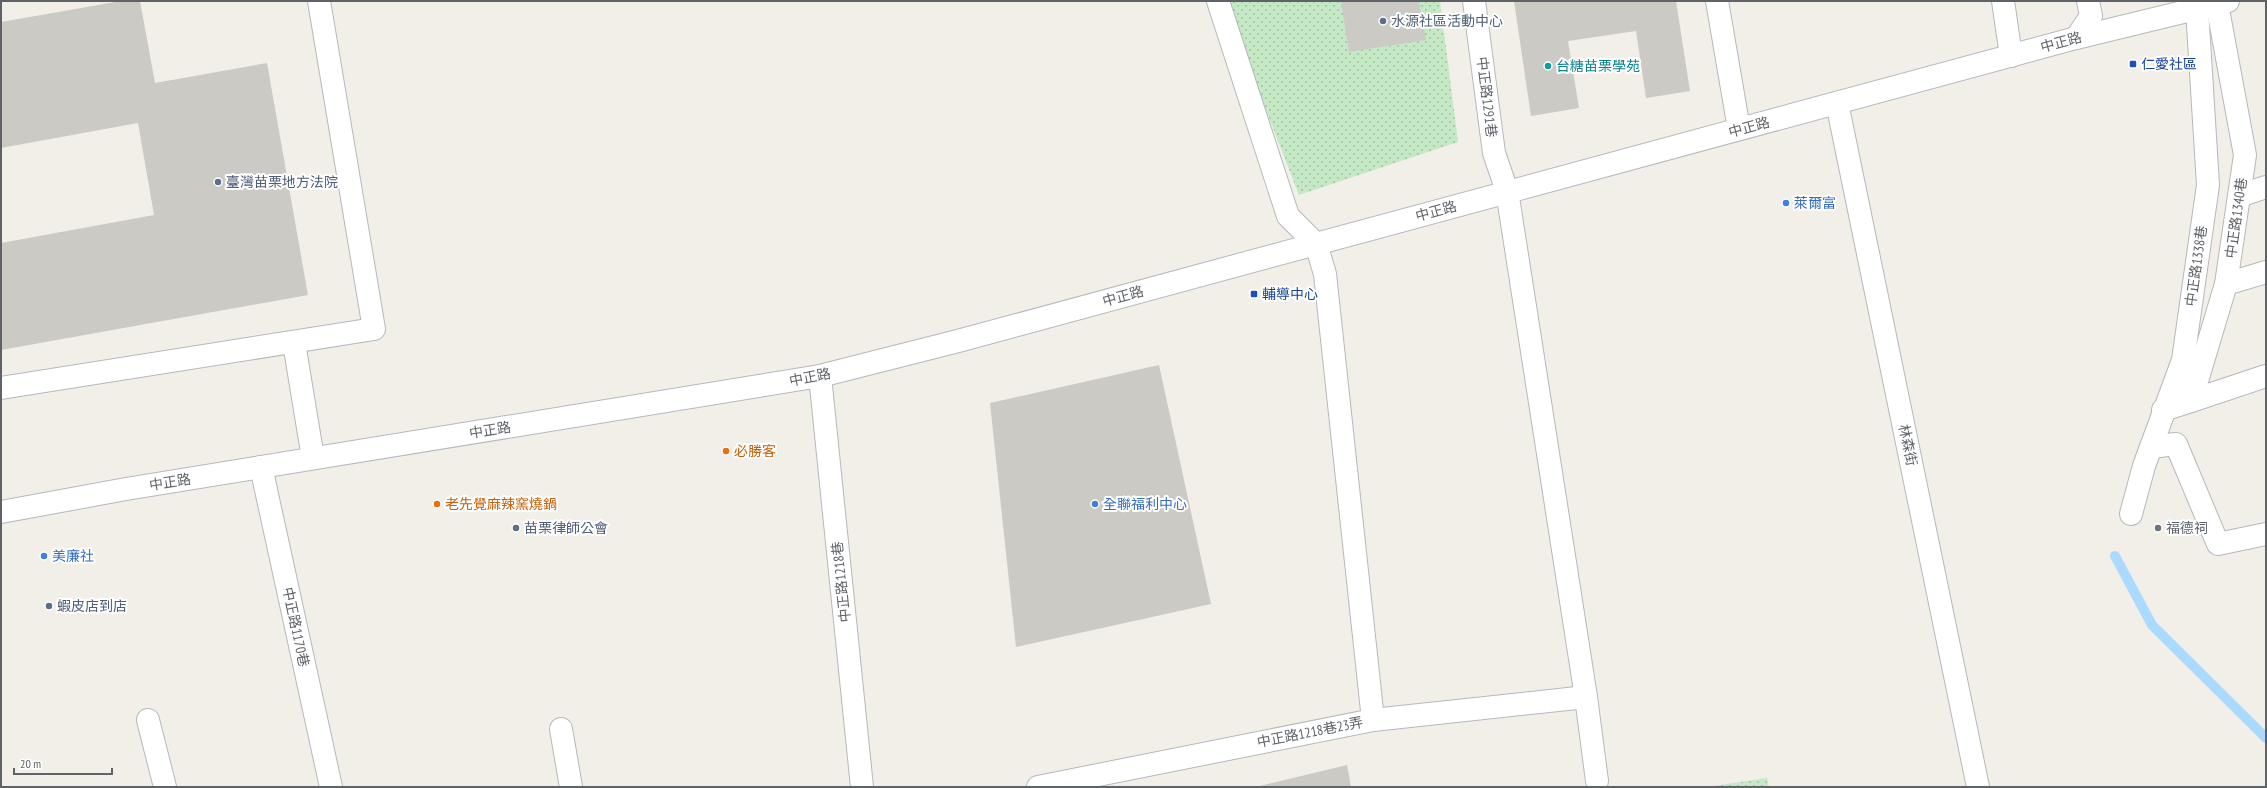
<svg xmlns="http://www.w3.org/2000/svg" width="2267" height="788" font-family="'PT Sans Narrow','Noto Sans TC',sans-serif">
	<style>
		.park { fill: url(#park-dots) }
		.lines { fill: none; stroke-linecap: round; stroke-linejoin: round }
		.stream { stroke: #aadaff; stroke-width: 10 }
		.building { fill: #cccac5 }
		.minor-casing { stroke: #b5b8bc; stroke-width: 24 }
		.minor { stroke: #fff; stroke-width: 22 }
		.service-dot { fill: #5c6f8a; stroke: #fff; stroke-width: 1.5 }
		.transit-dot { fill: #1a4fb4; stroke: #fff; stroke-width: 1.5 }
		.culture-dot { fill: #0f9aa8; stroke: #fff; stroke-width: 1.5 }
		.shop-dot { fill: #3f7fe0; stroke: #fff; stroke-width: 1.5 }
		.food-dot { fill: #e8710a; stroke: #fff; stroke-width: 1.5 }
		.worship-dot { fill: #6b7280; stroke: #fff; stroke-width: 1.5 }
		.labels { text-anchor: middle; stroke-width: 4; stroke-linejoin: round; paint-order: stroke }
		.service-label { font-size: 14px; fill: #4e5e75; stroke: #fff; text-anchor: start }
		.street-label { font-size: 14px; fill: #5f6368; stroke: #fff }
		.transit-label { font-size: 14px; fill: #164399; stroke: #fff; text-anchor: start }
		.culture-label { font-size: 14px; fill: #0d838f; stroke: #fff; text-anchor: start }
		.shop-label { font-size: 14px; fill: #366cbe; stroke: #fff; text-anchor: start }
		.food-label { font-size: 14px; fill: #c56008; stroke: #fff; text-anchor: start }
		.worship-label { font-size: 14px; fill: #5b616d; stroke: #fff; text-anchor: start }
	</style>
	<defs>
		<pattern id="park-dots" width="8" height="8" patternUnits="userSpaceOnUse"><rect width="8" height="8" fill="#c5e8c5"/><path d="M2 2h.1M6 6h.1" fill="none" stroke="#a3c0a4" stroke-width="1.8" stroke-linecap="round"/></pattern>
	</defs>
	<rect width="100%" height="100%" fill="#f1efe8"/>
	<g class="park">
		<polygon points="1224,1 1440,1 1458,142 1299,195"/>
		<polygon points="1767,778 1769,787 1706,787"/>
	</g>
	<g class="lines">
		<polyline class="stream" points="2115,556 2152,625 2266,738"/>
	</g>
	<g class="building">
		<polygon points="121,1 140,1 155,83 267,63 308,295 1,350 1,243 154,215 138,123 1,148 1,22"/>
		<polygon points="1341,1 1419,1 1426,40 1349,52"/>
		<polygon points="1514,1 1676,1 1690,91 1646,98 1636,31 1568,41 1579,108 1531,116"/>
		<polygon points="1159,365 1211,604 1016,647 990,403"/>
		<polygon points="1347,765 1351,787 1259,787 1259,786"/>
	</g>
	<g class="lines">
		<defs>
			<g id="minor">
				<polyline points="1218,1 1288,216 1316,244 1325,274 1373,720"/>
				<polyline points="1474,1 1494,153 1507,191 1586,697 1597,781"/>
				<polyline points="1717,1 1739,129"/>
				<polyline points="2003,1 2011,56"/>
				<polyline points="2076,38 2091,16 2088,1"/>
				<polyline points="1837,103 1978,787"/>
				<polyline points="2239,196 2266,187"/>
				<polyline points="2226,284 2266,272"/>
				<polyline points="294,343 313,458"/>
				<polyline points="820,376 862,787"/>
				<polyline points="1,388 374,329 319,1"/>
				<polyline points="2191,401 2266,376"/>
				<polyline points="2163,410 2191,401 2226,284 2245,155 2217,4"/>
				<polyline points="2151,447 2176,444 2218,544 2266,534"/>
				<polyline points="261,467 331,787"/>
				<polyline points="1,512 126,489 820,376 958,341 2076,38 2228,1"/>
				<polyline points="2131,514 2144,466 2183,360 2208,185 2197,9"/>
				<polyline points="148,720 165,787"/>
				<polyline points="561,729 571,787"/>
				<polyline points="1038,787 1373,720 1586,697"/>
			</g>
		</defs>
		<use href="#minor" class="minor-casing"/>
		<use href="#minor" class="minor"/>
	</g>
	<g class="service-dot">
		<circle cx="1383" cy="21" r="4"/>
		<circle cx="218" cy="182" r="4"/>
		<circle cx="516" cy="528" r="4"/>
		<circle cx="49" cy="606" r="4"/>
	</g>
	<g class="transit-dot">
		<rect x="2129" y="60" width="8" height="8" rx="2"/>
		<rect x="1250" y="290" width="8" height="8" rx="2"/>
	</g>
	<circle class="culture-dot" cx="1548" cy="66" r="4"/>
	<g class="shop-dot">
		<circle cx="1786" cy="203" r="4"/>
		<circle cx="1095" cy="504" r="4"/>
		<circle cx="44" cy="556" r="4"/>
	</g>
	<g class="food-dot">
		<circle cx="726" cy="451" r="4"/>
		<circle cx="437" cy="504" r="4"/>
	</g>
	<circle class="worship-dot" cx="2158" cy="528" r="4"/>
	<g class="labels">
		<g class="service-label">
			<text x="1391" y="26">水源社區活動中心</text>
			<text x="226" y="187">臺灣苗栗地方法院</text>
			<text x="524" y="533">苗栗律師公會</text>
			<text x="57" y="611">蝦皮店到店</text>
		</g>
		<g class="street-label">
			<text transform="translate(2061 42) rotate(-15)" y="5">中正路</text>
			<text transform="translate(1487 97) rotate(83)" y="5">中正路1291巷</text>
			<text transform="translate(1749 127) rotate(-15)" y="5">中正路</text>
			<text transform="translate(1436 211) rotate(-15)" y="5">中正路</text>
			<text transform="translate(2236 218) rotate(-82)" y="5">中正路1340巷</text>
			<text transform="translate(2196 266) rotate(-82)" y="5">中正路1338巷</text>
			<text transform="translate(1123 296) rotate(-15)" y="5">中正路</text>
			<text transform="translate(810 377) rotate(-11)" y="5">中正路</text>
			<text transform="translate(490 430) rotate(-9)" y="5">中正路</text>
			<text transform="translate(1908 445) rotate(78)" y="5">林森街</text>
			<text transform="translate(170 482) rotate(-9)" y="5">中正路</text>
			<text transform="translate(841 582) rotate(-96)" y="5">中正路1218巷</text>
			<text transform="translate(296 627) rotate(78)" y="5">中正路1170巷</text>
			<text transform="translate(1310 732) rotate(-11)" y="5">中正路1218巷23弄</text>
		</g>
		<g class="transit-label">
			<text x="2141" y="69">仁愛社區</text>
			<text x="1262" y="299">輔導中心</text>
		</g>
		<g class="culture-label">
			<text x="1556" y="71">台糖苗栗學苑</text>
		</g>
		<g class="shop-label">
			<text x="1794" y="208">萊爾富</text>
			<text x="1103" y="509">全聯福利中心</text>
			<text x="52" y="561">美廉社</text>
		</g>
		<g class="food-label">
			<text x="734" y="456">必勝客</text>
			<text x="445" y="509">老先覺麻辣窯燒鍋</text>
		</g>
		<g class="worship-label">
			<text x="2166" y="533">福德祠</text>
		</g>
	</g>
	<rect width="2267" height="788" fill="none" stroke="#5f6368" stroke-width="4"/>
	<path d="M14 768v6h98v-6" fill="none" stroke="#5f6368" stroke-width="2"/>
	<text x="20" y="768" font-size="12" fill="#5f6368" stroke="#ffffff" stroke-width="3" paint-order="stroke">20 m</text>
</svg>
